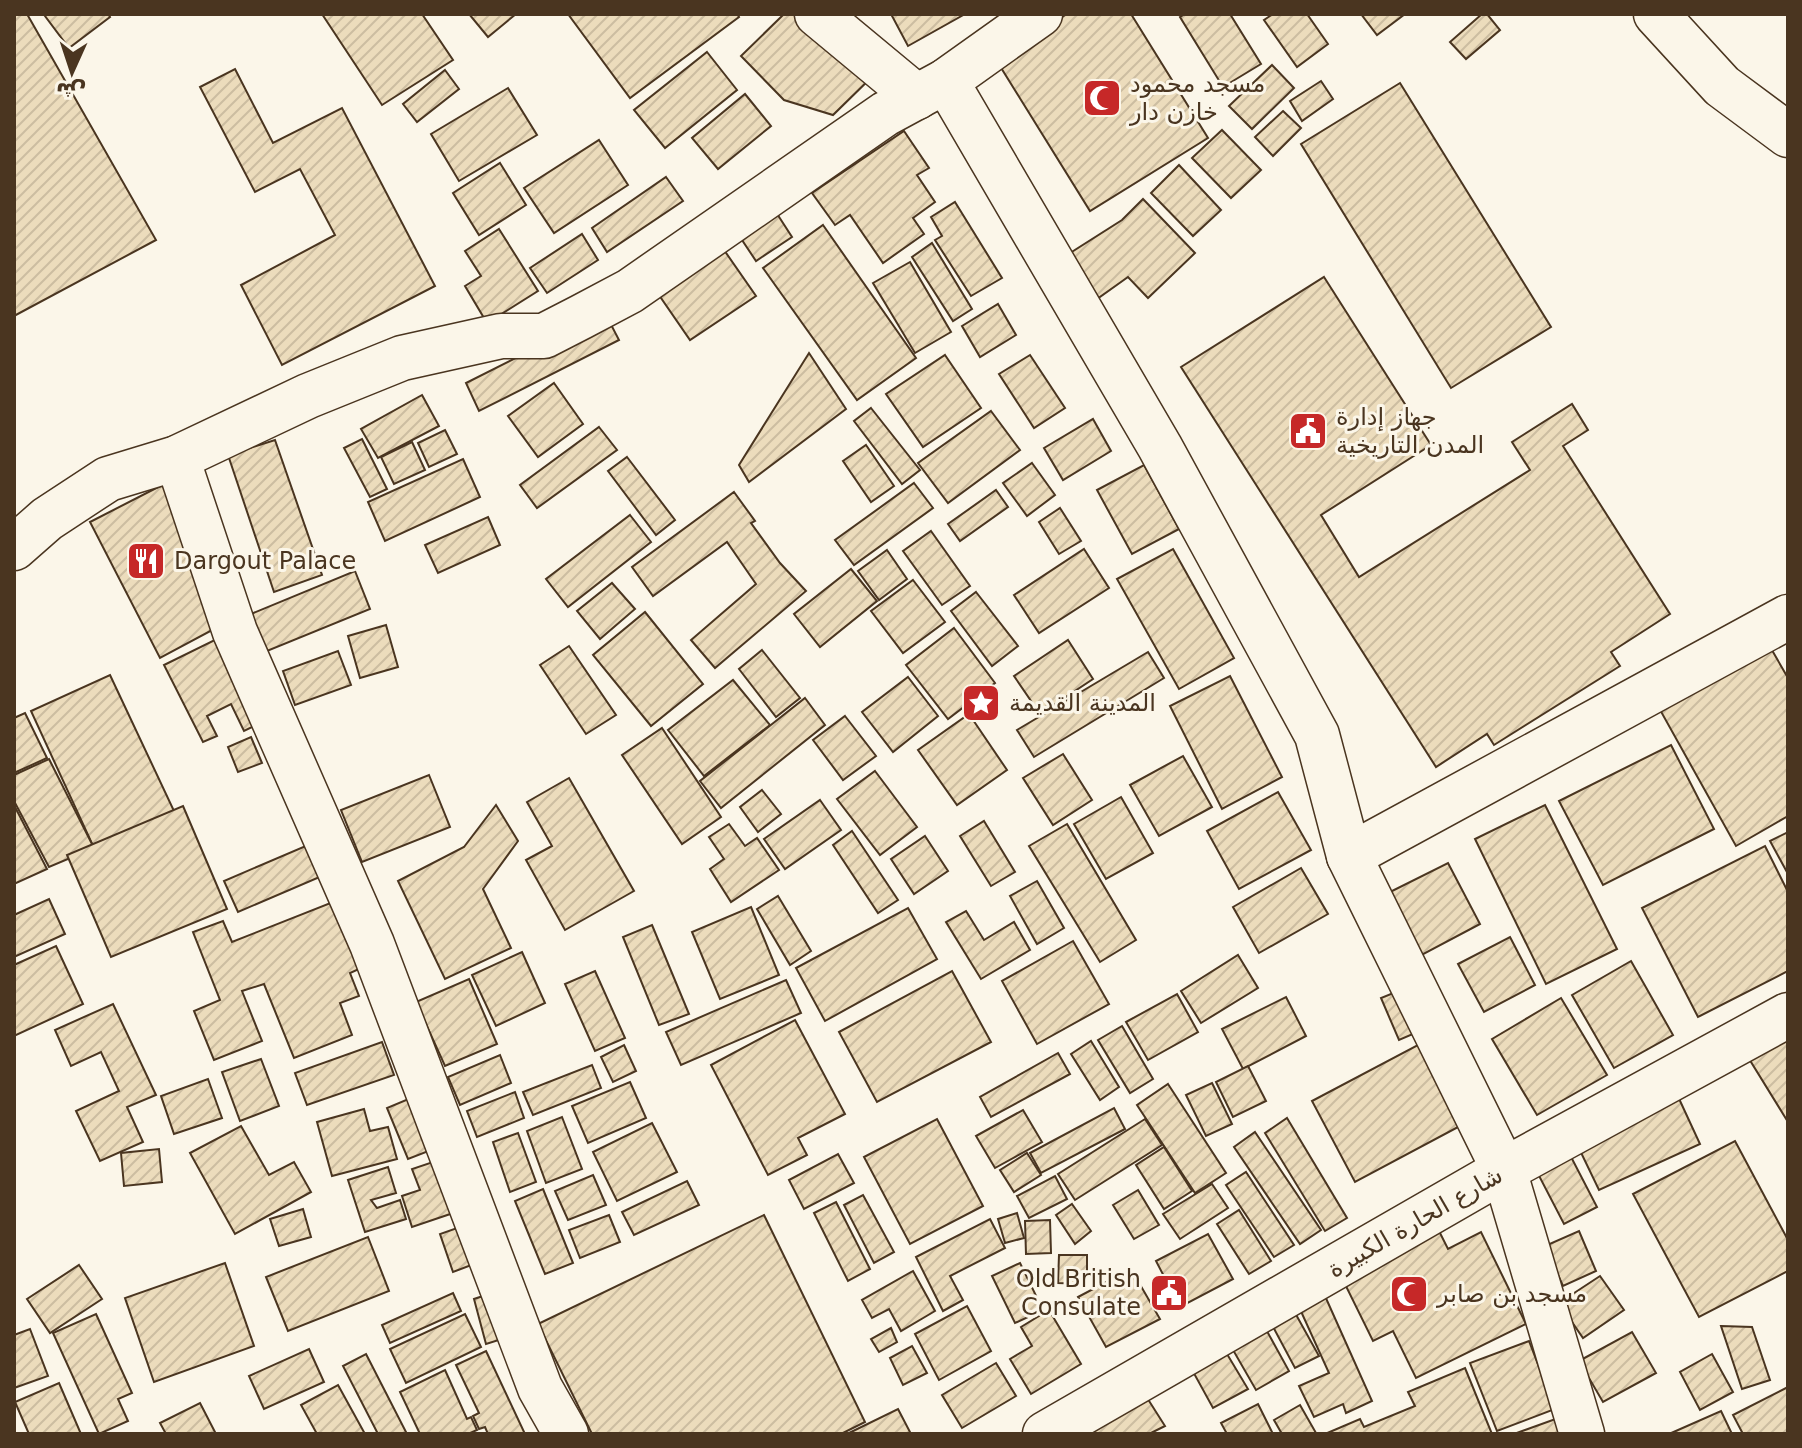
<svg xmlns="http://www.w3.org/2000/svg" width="1802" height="1448" font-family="'DejaVu Sans',Vazirmatn,sans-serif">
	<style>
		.building { fill: url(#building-hatch); stroke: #4a3520; stroke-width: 2 }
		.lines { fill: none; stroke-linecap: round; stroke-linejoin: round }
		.street-casing { stroke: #4a3520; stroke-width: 47 }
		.street { stroke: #fbf6e9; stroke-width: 44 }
		.labels { text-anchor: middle; stroke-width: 6; stroke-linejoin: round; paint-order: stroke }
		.poi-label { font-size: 24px; fill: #4a3520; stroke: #fbf6e9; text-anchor: start }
		.street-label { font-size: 24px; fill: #4a3520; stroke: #fbf6e9 }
	</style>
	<defs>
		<pattern id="building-hatch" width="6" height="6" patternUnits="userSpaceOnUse" patternTransform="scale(2)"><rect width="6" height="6" fill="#ecdcbc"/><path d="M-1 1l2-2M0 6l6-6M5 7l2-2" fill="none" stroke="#ccbda1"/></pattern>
	</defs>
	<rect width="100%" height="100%" fill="#fbf6e9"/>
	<g class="building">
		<polygon points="14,14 27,14 156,240 14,316"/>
		<polygon points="48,14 108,14 110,17 69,48 45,16"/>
		<polygon points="322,14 422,14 453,60 382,105"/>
		<polygon points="469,14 516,14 488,37"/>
		<polygon points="568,14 737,14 739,17 630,98"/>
		<polygon points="784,14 822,14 878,71 833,115 784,100 741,56"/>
		<polygon points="891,14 965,14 908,46"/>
		<polygon points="1067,14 1131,14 1208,138 1090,211 995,58"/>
		<polygon points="1185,14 1230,14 1261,64 1223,87 1180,17"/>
		<polygon points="1273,14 1307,14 1328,44 1297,67 1264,20"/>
		<polygon points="1361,14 1405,14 1377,35"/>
		<polygon points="1482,14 1487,14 1500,30 1466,59 1450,42"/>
		<polygon points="707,52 737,90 665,148 634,110"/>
		<polygon points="1272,65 1294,88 1252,129 1229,106"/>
		<polygon points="235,69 273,143 342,108 435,286 282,365 241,285 335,235 300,169 255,192 200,87"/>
		<polygon points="445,70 459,89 417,122 403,104"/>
		<polygon points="1321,81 1333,99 1302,121 1290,101"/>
		<polygon points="1400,83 1551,327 1451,388 1301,144"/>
		<polygon points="508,88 537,135 459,181 431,134"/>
		<polygon points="745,94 771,126 718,169 692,138"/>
		<polygon points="1283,111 1301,128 1273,156 1255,137"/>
		<polygon points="1222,130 1261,170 1231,198 1192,158"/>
		<polygon points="904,131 929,168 917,175 935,202 913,218 924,234 883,263 850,215 835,225 812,193"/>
		<polygon points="599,140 628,185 554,233 524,188"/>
		<polygon points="500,163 526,205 479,235 453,193"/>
		<polygon points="1179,165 1221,210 1193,236 1151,193"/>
		<polygon points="666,177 683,201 607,252 592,228"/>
		<polygon points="1143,199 1195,253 1148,298 1128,277 1097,299 1067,255 1122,220"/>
		<polygon points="955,202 1002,278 971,296 935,240 942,236 931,217"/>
		<polygon points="772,206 792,237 756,261 736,231"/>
		<polygon points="823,225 916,358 857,400 763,268"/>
		<polygon points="499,229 538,291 487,323 465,286 481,276 465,251"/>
		<polygon points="582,234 598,260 547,293 530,268"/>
		<polygon points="715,237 756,296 690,340 650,282"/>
		<polygon points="932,243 972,309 953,321 912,257"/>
		<polygon points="910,262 951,332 915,353 873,283"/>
		<polygon points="1324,277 1431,445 1321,515 1359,577 1530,470 1512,442 1572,404 1588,430 1563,446 1670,614 1611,652 1620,666 1494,745 1487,734 1436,767 1181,367"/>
		<polygon points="998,304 1016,335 980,357 962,326"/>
		<polygon points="605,313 619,340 479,411 466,383"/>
		<polygon points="809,353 846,409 749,482 739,465"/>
		<polygon points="945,355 981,408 923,447 886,394"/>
		<polygon points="1030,355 1065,408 1034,428 999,374"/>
		<polygon points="554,383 583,424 538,457 508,416"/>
		<polygon points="422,395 439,426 378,458 361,429"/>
		<polygon points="871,408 920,470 902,484 854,421"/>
		<polygon points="991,411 1020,450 948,503 918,463"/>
		<polygon points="1093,419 1111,451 1063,480 1044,448"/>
		<polygon points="599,427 617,450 537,508 520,485"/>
		<polygon points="445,430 457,454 429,467 418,443"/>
		<polygon points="362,439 387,489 370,497 344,448"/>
		<polygon points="275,440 322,575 274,592 228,455"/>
		<polygon points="412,442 425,470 394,484 381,457"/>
		<polygon points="866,445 894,486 871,502 843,461"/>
		<polygon points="627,457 675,520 656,535 608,471"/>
		<polygon points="463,459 480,497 385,541 368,502"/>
		<polygon points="1032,463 1055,495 1027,516 1003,483"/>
		<polygon points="1144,465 1179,529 1132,554 1097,490"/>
		<polygon points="172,480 231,620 160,658 90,522"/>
		<polygon points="914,483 933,508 854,565 835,540"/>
		<polygon points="996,490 1008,507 960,541 948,524"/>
		<polygon points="734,492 755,521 751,523 780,563 806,591 715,668 691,640 756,584 727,542 653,596 632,567"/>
		<polygon points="1060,508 1081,541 1059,554 1039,522"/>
		<polygon points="630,515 651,542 568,607 546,579"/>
		<polygon points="488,517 500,545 438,573 425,545"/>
		<polygon points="931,531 970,586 942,605 903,551"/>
		<polygon points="1084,549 1109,588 1039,633 1014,595"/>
		<polygon points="1173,549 1234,658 1179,689 1117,579"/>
		<polygon points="887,550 907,579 879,600 858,571"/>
		<polygon points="851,569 877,601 820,647 794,614"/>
		<polygon points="355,571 370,609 267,651 251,614"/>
		<polygon points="913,580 945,622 903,653 871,611"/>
		<polygon points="612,583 635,609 600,639 577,611"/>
		<polygon points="976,592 1018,646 992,666 951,611"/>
		<polygon points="645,612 703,684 651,726 593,655"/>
		<polygon points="386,625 398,667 360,678 348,636"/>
		<polygon points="954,628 995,683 948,719 906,665"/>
		<polygon points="235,630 277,715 244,731 231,704 207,716 217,736 203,742 164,665"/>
		<polygon points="1068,640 1093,679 1040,714 1014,676"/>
		<polygon points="1769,645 1788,678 1788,816 1736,846 1659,708"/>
		<polygon points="569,646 616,715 586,734 540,665"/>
		<polygon points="762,650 800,698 776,717 739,669"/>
		<polygon points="338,651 351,685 295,705 283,671"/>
		<polygon points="1148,652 1164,678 1034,757 1017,730"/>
		<polygon points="110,675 174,811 94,848 31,711"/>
		<polygon points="1230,676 1282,777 1222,809 1170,706"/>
		<polygon points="908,677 938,716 893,752 862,712"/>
		<polygon points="733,680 770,725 704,776 668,730"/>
		<polygon points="805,698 825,725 721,808 700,781"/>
		<polygon points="25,713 47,758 14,773 14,718"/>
		<polygon points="969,714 1007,770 957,805 918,750"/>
		<polygon points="845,716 876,756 843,780 813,740"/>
		<polygon points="662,728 721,817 682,844 622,755"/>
		<polygon points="251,737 262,763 238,772 228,747"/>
		<polygon points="1671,745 1714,829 1603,885 1559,801"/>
		<polygon points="1063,754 1092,800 1053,825 1023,778"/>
		<polygon points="1183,756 1212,807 1159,836 1130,785"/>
		<polygon points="49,759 94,848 49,867 14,801 14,775"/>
		<polygon points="875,771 917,827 880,855 837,799"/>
		<polygon points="429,775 450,827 362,862 341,810"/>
		<polygon points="569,778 634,891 565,930 526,860 552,846 527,802"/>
		<polygon points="762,790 781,814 758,832 740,807"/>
		<polygon points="1278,792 1311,850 1239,889 1207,831"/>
		<polygon points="1121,797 1153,853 1106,879 1074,824"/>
		<polygon points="820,800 841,830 785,869 764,839"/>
		<polygon points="14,805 47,869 14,884"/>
		<polygon points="496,805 518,841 483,889 511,948 445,979 398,881 464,847"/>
		<polygon points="1545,805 1617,949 1546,984 1475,839"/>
		<polygon points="183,806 227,909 111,957 67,855"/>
		<polygon points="984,821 1015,872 991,886 960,836"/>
		<polygon points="729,824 745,846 757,838 779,870 731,902 710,869 724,859 709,837"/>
		<polygon points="1067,824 1136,940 1100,962 1029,846"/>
		<polygon points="852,831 898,900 878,913 833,845"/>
		<polygon points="1788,832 1788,874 1770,841"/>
		<polygon points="925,836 948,871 914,894 891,859"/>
		<polygon points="308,845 322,876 238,912 224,881"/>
		<polygon points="1765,846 1788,892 1788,971 1698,1017 1642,908"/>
		<polygon points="1448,863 1480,924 1416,958 1384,895"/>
		<polygon points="1301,868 1328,914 1259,953 1233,907"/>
		<polygon points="1037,881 1064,928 1037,944 1010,896"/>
		<polygon points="778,896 811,951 790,965 757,909"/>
		<polygon points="49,899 65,934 14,957 14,915"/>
		<polygon points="333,902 359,969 350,973 359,996 340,1003 352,1035 294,1058 264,984 242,991 262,1041 214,1060 194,1011 220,1000 193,932 223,921 232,942"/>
		<polygon points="751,907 779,975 720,999 692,932"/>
		<polygon points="908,908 937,959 825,1021 796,968"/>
		<polygon points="966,911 984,940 1014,922 1030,950 981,979 946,922"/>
		<polygon points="652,925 689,1014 659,1025 623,937"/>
		<polygon points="1510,937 1535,985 1484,1012 1458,964"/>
		<polygon points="1073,941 1109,1004 1037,1044 1002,981"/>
		<polygon points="56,946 83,1004 14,1036 14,965"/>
		<polygon points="522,952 545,1003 496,1026 472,975"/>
		<polygon points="1238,955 1258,988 1201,1023 1181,991"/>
		<polygon points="1631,961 1673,1035 1614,1068 1572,995"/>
		<polygon points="595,971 625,1038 595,1051 565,984"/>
		<polygon points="952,971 991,1042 877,1102 839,1032"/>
		<polygon points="469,979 497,1044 445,1066 416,1002"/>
		<polygon points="786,980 801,1013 681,1065 666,1032"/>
		<polygon points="1423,981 1441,1022 1399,1040 1381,998"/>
		<polygon points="1177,994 1198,1032 1148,1060 1126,1022"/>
		<polygon points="1286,997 1306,1036 1243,1069 1222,1029"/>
		<polygon points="1561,998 1607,1075 1537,1115 1492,1039"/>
		<polygon points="113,1004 156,1095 127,1107 143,1142 100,1161 76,1111 119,1091 101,1052 71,1066 55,1030"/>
		<polygon points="795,1020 845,1114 798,1138 807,1155 768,1175 711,1065"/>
		<polygon points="1788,1021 1788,1122 1743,1049"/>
		<polygon points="1122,1026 1153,1079 1130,1093 1098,1040"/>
		<polygon points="1433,1037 1475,1118 1355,1182 1312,1101"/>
		<polygon points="1091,1041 1119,1087 1100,1100 1071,1054"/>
		<polygon points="382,1042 394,1075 307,1105 295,1073"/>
		<polygon points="624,1045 636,1071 613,1082 601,1057"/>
		<polygon points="1058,1053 1070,1074 991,1117 980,1097"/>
		<polygon points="500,1055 511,1083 460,1105 448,1077"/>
		<polygon points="261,1059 279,1106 240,1121 222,1072"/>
		<polygon points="592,1065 601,1088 533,1115 523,1092"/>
		<polygon points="1248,1066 1266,1101 1233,1117 1216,1082"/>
		<polygon points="208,1079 222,1118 174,1134 161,1096"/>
		<polygon points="630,1082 646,1118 588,1143 572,1106"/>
		<polygon points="1212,1083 1232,1124 1206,1136 1186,1095"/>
		<polygon points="1168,1084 1226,1173 1195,1193 1137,1105"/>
		<polygon points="1675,1090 1700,1144 1599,1190 1573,1136"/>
		<polygon points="515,1092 524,1118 477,1137 467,1111"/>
		<polygon points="418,1095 439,1147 408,1159 387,1108"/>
		<polygon points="1114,1108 1125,1129 1041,1173 1030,1153"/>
		<polygon points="364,1109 370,1131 388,1127 397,1159 332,1176 317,1122"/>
		<polygon points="1023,1110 1042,1142 995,1168 976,1136"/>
		<polygon points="562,1117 582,1169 546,1183 527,1131"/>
		<polygon points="1287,1118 1347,1218 1325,1231 1265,1133"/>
		<polygon points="937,1119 983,1206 910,1244 864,1157"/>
		<polygon points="1145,1119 1162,1145 1075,1200 1058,1174"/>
		<polygon points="652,1123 677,1172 617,1201 593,1152"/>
		<polygon points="241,1126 269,1175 294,1162 311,1192 235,1234 190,1153"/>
		<polygon points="1255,1132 1321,1230 1300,1244 1234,1147"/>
		<polygon points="518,1133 536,1182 510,1192 493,1142"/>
		<polygon points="1735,1141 1788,1240 1788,1271 1699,1317 1633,1194"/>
		<polygon points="1164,1147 1192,1191 1164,1209 1136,1165"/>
		<polygon points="159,1149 162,1182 124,1186 121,1153"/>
		<polygon points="1027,1153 1041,1175 1014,1192 1000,1170"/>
		<polygon points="1569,1153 1597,1207 1564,1224 1536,1170"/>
		<polygon points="838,1154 854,1183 804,1209 789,1180"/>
		<polygon points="445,1158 462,1210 412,1227 402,1196 420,1190 412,1169"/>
		<polygon points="388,1167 396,1193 371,1200 377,1208 400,1200 406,1219 365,1232 348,1180"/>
		<polygon points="1246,1172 1294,1245 1274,1257 1226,1185"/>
		<polygon points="593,1175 606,1205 568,1220 555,1191"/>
		<polygon points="1055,1176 1067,1199 1029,1218 1017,1196"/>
		<polygon points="687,1181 699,1205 634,1235 622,1212"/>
		<polygon points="1212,1184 1228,1208 1180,1239 1163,1214"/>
		<polygon points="543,1189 573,1263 545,1274 515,1201"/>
		<polygon points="1138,1190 1159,1225 1134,1239 1113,1205"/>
		<polygon points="863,1195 894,1252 874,1263 844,1205"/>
		<polygon points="836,1202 870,1269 848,1281 814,1213"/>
		<polygon points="1072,1204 1091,1231 1075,1244 1056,1215"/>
		<polygon points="303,1209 311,1237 279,1246 270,1219"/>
		<polygon points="1239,1210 1271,1261 1249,1274 1217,1224"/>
		<polygon points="1017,1213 1024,1238 1005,1243 998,1219"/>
		<polygon points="609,1215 620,1242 580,1258 569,1230"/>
		<polygon points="764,1215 865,1422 841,1434 592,1434 538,1324"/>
		<polygon points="990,1219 1005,1248 950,1276 963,1300 943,1311 916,1257"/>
		<polygon points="1050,1220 1051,1253 1026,1254 1025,1221"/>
		<polygon points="477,1221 490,1258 453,1272 440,1234"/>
		<polygon points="1436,1225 1448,1249 1481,1232 1526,1324 1416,1378 1393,1331 1373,1341 1339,1272"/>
		<polygon points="1579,1231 1596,1271 1563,1286 1545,1246"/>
		<polygon points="1208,1234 1233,1279 1180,1307 1156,1261"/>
		<polygon points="368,1237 389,1291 288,1331 266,1277"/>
		<polygon points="1059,1255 1087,1255 1087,1284 1058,1283"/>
		<polygon points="225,1263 254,1346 154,1382 125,1298"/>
		<polygon points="1020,1263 1043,1310 1015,1323 992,1276"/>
		<polygon points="79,1265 102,1299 50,1333 27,1299"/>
		<polygon points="1131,1269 1160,1319 1106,1347 1078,1297"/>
		<polygon points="913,1271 935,1311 901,1331 889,1309 872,1318 862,1300"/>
		<polygon points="1600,1276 1624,1310 1583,1338 1559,1303"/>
		<polygon points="507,1288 521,1333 486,1344 474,1299"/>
		<polygon points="453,1293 461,1311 390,1343 382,1325"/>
		<polygon points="1325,1296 1372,1401 1346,1413 1343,1404 1314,1417 1299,1386 1329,1373 1299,1307"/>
		<polygon points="967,1306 991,1351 939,1380 915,1334"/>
		<polygon points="1049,1310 1081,1364 1031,1394 1010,1359 1032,1346 1021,1327"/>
		<polygon points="1294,1311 1319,1356 1295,1368 1271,1323"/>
		<polygon points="96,1314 132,1393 118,1399 128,1421 99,1434 53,1333"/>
		<polygon points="465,1314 481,1347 406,1383 390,1349"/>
		<polygon points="1263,1324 1289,1371 1256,1390 1229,1343"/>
		<polygon points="1721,1326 1752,1327 1770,1380 1742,1389"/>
		<polygon points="891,1328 897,1342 879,1352 871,1339"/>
		<polygon points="30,1329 48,1376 14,1388 14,1335"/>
		<polygon points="1632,1332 1656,1373 1603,1402 1579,1361"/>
		<polygon points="1529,1341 1555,1409 1497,1431 1470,1363"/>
		<polygon points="912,1346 927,1373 903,1385 890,1358"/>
		<polygon points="309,1349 324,1382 264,1409 249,1376"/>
		<polygon points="1224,1349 1248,1389 1213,1408 1191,1368"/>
		<polygon points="486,1351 525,1434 488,1434 485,1427 479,1429 473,1416 479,1413 456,1365"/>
		<polygon points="366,1354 407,1434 378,1434 343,1366"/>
		<polygon points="1712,1354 1733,1392 1700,1410 1680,1372"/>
		<polygon points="996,1363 1016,1396 962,1428 942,1395"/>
		<polygon points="1465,1368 1492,1434 1325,1434 1360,1419 1364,1427 1415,1406 1408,1392"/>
		<polygon points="445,1370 467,1419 471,1417 477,1430 468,1434 420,1434 400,1392"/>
		<polygon points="59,1383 81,1434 29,1434 15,1402"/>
		<polygon points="338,1385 365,1434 317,1434 301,1405"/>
		<polygon points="1788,1387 1788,1434 1743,1434 1733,1415"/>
		<polygon points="1144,1393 1165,1426 1149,1434 1067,1434"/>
		<polygon points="200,1403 216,1434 166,1434 160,1423"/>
		<polygon points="1258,1404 1273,1434 1227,1434 1221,1423"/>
		<polygon points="1300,1405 1316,1433 1282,1434 1274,1420"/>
		<polygon points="898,1409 911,1434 847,1434"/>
		<polygon points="1721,1411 1732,1434 1669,1434"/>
		<polygon points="1561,1417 1567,1434 1514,1434"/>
	</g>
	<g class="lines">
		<defs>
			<g id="street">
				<polyline points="817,14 917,97"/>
				<polyline points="1656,14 1722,86 1788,135"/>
				<polyline points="946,81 1160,447 1317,735 1349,856 1504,1170 1582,1434"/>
				<polyline points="177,458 235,632 372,944 540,1388 566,1434"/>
				<polyline points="14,548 47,519 108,479 177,458 308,396 402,358 501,336 544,336 581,317 630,291 885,114 946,81 1040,14"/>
				<polyline points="1349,856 1788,617"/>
				<polyline points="1045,1434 1504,1170 1788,1015"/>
			</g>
		</defs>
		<use href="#street" class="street-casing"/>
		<use href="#street" class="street"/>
	</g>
	<defs>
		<symbol id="mosque-square" viewBox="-11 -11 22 22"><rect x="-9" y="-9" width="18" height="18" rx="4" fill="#c62828" stroke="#fbf6e9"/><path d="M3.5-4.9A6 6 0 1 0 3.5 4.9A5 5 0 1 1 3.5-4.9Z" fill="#fff"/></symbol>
		<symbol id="civic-square" viewBox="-11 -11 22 22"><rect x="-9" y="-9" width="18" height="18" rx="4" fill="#c62828" stroke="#fbf6e9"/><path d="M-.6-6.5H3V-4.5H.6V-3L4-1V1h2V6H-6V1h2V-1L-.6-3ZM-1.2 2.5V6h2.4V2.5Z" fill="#fff"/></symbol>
		<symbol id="restaurant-square" viewBox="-11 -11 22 22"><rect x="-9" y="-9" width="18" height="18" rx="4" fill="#c62828" stroke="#fbf6e9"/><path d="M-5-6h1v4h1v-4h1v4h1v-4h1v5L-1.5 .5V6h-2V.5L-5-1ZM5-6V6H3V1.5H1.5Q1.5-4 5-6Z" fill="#fff"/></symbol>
		<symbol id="sight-square" viewBox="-11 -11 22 22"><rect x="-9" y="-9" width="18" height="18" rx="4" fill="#c62828" stroke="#fbf6e9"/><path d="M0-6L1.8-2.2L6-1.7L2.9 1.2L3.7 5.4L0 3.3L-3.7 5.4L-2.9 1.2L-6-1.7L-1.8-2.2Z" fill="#fff"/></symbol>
	</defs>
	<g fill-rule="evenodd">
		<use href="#mosque-square" x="1080" y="76" width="44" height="44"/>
		<use href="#civic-square" x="1286" y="409" width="44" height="44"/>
		<use href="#restaurant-square" x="124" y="539" width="44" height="44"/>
		<use href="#sight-square" x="959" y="681" width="44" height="44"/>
		<use href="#civic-square" x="1147" y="1271" width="44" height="44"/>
		<use href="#mosque-square" x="1387" y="1272" width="44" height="44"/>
	</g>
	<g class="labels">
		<g class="poi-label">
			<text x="1130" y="92">مسجد محمود<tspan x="1130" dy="28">خازن دار</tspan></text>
			<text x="1336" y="425">جهاز إدارة<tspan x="1336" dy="28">المدن التاريخية</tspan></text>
			<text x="174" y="569">Dargout Palace</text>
			<text x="1009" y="711">المدينة القديمة</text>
			<text x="1141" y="1287" text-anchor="end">Old British<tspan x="1141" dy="28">Consulate</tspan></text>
			<text x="1437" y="1302">مسجد بن صابر</text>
		</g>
		<g class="street-label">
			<text transform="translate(1415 1222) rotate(-30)" y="8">شارع الحارة الكبيرة</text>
		</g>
	</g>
	<rect width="1802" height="1448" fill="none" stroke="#4a3520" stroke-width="32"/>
	<g transform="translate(72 72) rotate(183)" stroke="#fbf6e9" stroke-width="6" paint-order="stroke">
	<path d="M0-6L14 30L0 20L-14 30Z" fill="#4a3520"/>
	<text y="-12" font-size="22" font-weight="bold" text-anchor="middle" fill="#4a3520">ش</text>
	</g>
</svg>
